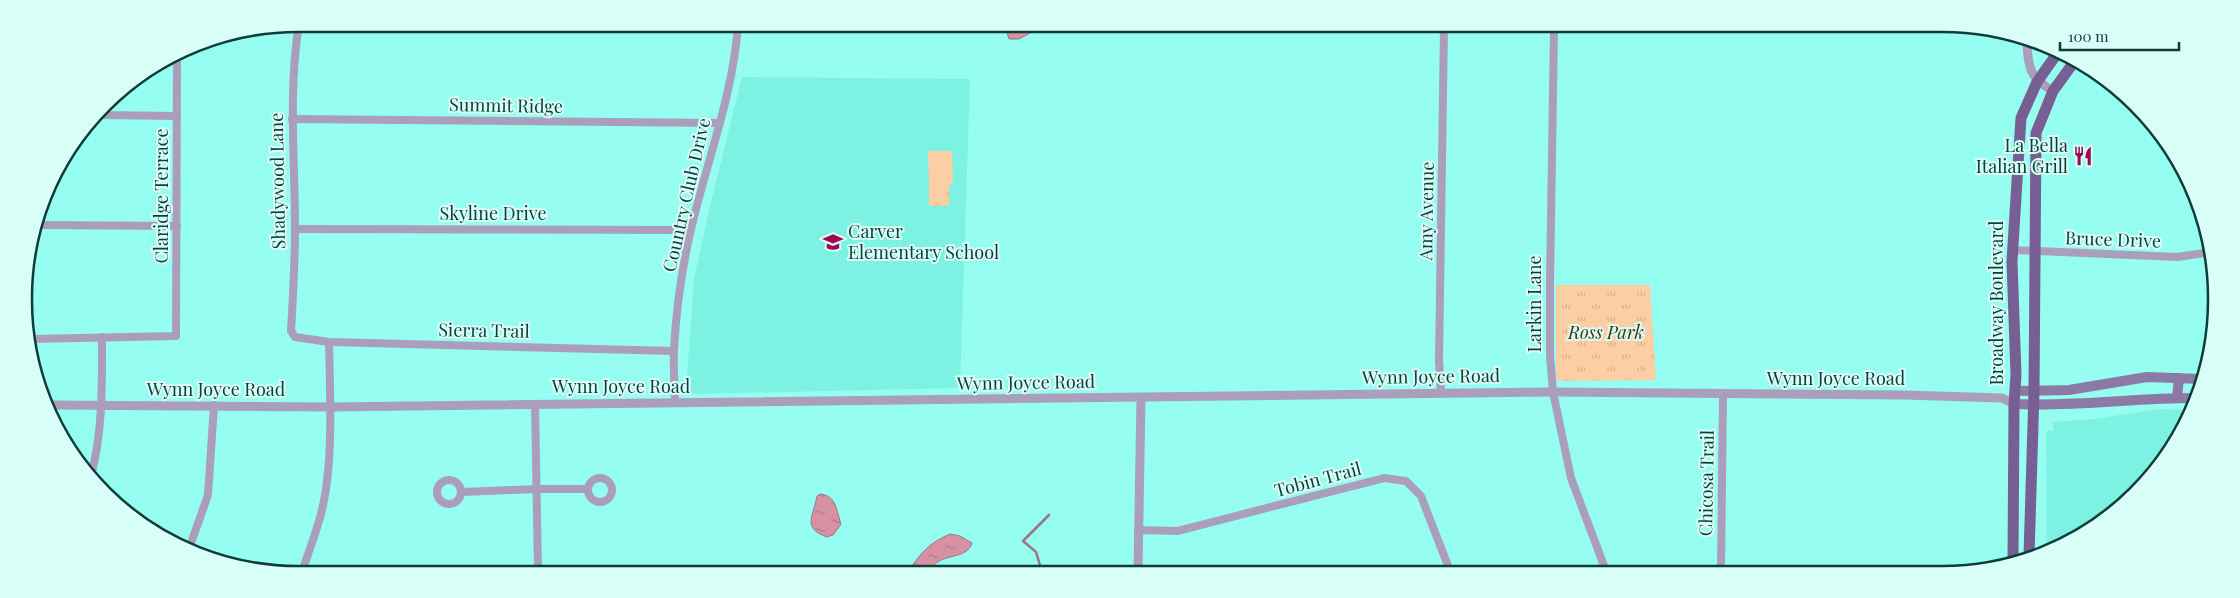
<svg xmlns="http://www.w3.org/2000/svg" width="2240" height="598" font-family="'Playfair Display',serif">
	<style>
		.built { fill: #7df2e2 }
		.grass { fill: #fdcea3 }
		.park { fill: url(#park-tufts) }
		.water { fill: url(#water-ripples); stroke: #9a7882 }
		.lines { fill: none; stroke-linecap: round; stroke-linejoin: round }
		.stream { stroke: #9a7882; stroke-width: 2.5 }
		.minor { stroke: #aa9ebc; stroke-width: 8 }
		.tertiary { stroke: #aa9ebc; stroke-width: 9 }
		.secondary { stroke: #8c79a5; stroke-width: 10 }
		.primary { stroke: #775f94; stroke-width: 11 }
		.labels { text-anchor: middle; stroke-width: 4; stroke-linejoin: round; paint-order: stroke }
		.street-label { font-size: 18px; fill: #0d3d37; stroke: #d8fff8 }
		.poi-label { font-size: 18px; fill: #0d3d37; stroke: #d8fff8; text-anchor: end }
		.park-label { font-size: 18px; font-style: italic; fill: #502f0a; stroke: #d8fff8 }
		.rim { fill: none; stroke: #0d3d37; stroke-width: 2.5 }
	</style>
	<defs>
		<pattern id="park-tufts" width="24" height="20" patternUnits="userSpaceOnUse" patternTransform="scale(1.25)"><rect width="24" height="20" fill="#fdcea3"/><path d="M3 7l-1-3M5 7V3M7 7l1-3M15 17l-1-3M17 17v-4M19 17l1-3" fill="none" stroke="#d8b28d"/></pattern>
		<pattern id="water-ripples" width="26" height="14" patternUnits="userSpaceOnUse" patternTransform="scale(1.25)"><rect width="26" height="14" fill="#d692a2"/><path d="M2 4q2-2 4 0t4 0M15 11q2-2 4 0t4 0" fill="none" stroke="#ac7885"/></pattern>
	</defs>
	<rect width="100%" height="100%" fill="#95fef0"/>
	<g class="built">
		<polygon points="742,77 970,79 960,388 691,394 686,390 694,279 710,206"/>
		<polygon points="2158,409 2189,410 2180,436 2123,506 2062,546 2047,551 2046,431 2053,431 2053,422 2094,419"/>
	</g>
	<polygon class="grass" points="928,151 952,151 953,184 929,184"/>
	<g class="park">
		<rect x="929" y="184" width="20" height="22"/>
		<polygon points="1556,285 1650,285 1656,380 1559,381 1556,378"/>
	</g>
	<g class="water">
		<polygon points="1005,26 1043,26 1019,39 1009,39"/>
		<path d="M820,494C837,496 836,510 841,524L833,535L827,537C801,528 814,515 817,496Z"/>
		<path d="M950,534L960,536L972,543C967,561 938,552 931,570H909C922,552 929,543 950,534Z"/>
	</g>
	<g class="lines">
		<polyline class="stream" points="1034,570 1040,565 1036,552 1023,541 1049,515"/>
		<g class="minor">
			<path d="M299,24C288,92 295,159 295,228C295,262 293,297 291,331L295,337L329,342L674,351"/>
			<polyline points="1554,28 1550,283 1550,355 1553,392 1571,478 1606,571"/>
			<polyline points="100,115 177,116"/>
			<polyline points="292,119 720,123"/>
			<polyline points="39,225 177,226"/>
			<polyline points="295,229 691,230"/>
			<polyline points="2013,250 2177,257 2211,252"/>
			<polyline points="30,339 176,336 177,55"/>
			<polyline points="1441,393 1439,361 1444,27"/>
			<path d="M675,403C675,386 673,368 674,350C676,310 682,268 691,229C707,161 733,95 738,25"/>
			<polyline points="535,404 538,570"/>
			<path d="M91,476C103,431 102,384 102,337"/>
			<circle cx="600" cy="490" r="12"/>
			<circle cx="449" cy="492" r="12"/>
			<polyline points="462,492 536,489 588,489"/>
			<polyline points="1138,530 1177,531 1384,478 1406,481 1421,496 1450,571"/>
			<polyline points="190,546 208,495 214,405"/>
			<path d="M303,569C309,551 316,533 321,514C334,464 330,394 329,342"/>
			<polyline points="1721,571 1723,395"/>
		</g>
		<g class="tertiary">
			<path d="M2027,43C2028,68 2030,78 2053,91"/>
			<polyline points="50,405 331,407 1553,392 1904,395 2002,398 2014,404"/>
			<polyline points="1138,571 1141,398"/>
		</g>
		<g class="secondary">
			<polyline points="2015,391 2069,390 2147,377 2201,379"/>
			<polyline points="2177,398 2179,378"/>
			<path d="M2014,404C2074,407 2134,398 2194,398"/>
		</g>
		<g class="primary">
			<polyline points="2029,556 2034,391 2036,133 2053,91 2074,62"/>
			<polyline points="2013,561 2014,404 2016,375 2012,261 2021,118 2037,82 2056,55"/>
		</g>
	</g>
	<defs>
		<symbol id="restaurant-bare" viewBox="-9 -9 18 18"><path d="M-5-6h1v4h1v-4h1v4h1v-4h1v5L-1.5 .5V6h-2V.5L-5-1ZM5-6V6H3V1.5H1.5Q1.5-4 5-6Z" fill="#a0064b" stroke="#d8fff8" stroke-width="2.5" paint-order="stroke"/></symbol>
		<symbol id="school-bare" viewBox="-9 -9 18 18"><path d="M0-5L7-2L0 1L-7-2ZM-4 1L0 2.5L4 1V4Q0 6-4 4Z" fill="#a0064b" stroke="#d8fff8" stroke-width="2.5" paint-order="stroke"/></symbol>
	</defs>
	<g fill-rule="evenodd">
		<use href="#restaurant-bare" x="2069" y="142" width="28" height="28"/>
		<use href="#school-bare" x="819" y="228" width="28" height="28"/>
	</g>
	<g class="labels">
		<g class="street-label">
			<text transform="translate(506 106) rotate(1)" y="6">Summit Ridge</text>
			<text transform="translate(278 181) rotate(-91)" y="6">Shadywood Lane</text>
			<text transform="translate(687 195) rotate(-77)" y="6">Country Club Drive</text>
			<text transform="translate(162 196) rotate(-90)" y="6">Claridge Terrace</text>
			<text transform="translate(1427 211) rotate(-89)" y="6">Amy Avenue</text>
			<text x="493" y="220">Skyline Drive</text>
			<text transform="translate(2113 240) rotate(2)" y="6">Bruce Drive</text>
			<text transform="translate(1997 303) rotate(-90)" y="6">Broadway Boulevard</text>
			<text transform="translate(1535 304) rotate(-90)" y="6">Larkin Lane</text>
			<text transform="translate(484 331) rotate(1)" y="6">Sierra Trail</text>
			<text transform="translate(1431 377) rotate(-1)" y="6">Wynn Joyce Road</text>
			<text x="1836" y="385">Wynn Joyce Road</text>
			<text transform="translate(1026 383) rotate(-1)" y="6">Wynn Joyce Road</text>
			<text x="621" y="393">Wynn Joyce Road</text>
			<text x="216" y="396">Wynn Joyce Road</text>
			<text transform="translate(1318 480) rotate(-15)" y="6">Tobin Trail</text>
			<text transform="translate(1707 483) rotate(-89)" y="6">Chicosa Trail</text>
		</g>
		<g class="poi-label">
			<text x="2068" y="152">La Bella<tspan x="2068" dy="21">Italian Grill</tspan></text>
			<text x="848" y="238" text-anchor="start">Carver<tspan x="848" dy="21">Elementary School</tspan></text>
		</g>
		<g class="park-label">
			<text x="1606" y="339">Ross Park</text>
		</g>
	</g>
	<path d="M0 0H2240V598H0ZM298 32H1942A266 266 0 0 1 2208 298V300A266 266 0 0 1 1942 566H298A266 266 0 0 1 32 300V298A266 266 0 0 1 298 32Z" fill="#d8fff8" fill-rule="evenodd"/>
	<path class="rim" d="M298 32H1942A266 266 0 0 1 2208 298V300A266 266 0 0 1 1942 566H298A266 266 0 0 1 32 300V298A266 266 0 0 1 298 32Z"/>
	<path d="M2060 42v8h119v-8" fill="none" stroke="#0d3d37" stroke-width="2.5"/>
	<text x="2068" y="42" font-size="15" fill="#0d3d37" stroke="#d8fff8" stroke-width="4" paint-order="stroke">100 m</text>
</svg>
